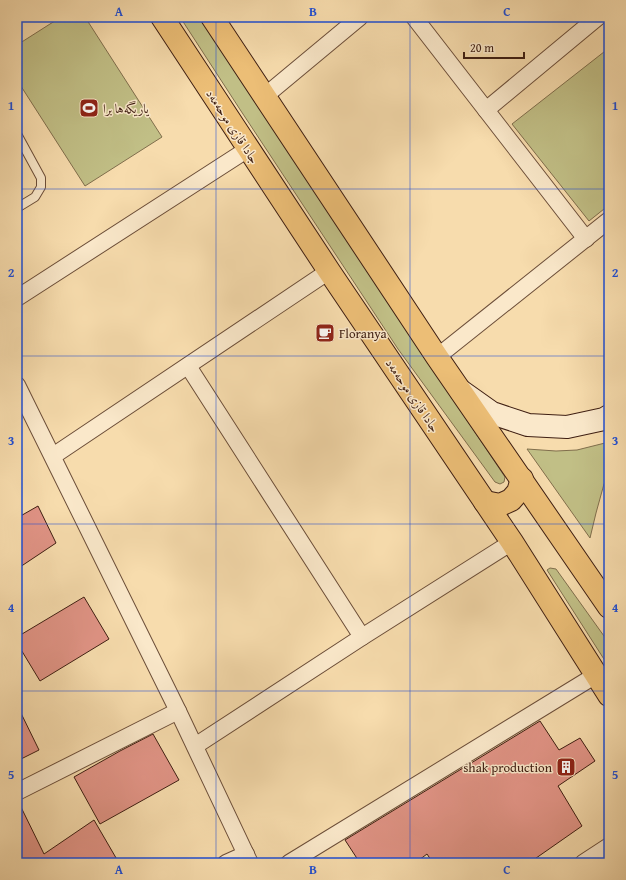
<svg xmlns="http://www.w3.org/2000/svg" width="626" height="880" font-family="'Gentium Book Plus',Amiri,serif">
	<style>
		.green { fill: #c1bf86; stroke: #806e4c }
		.building { fill: #e19486; stroke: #3e1e12 }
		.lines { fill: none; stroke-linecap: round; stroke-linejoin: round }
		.lane-casing { stroke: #6c4e39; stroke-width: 10 }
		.street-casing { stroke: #6c4e39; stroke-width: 18 }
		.secondary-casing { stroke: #3e1e12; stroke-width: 24 }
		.primary-casing { stroke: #3e1e12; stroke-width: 24 }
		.lane { stroke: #fae8ca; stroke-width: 8 }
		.street { stroke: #fae8ca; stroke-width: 16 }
		.secondary { stroke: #fae8ca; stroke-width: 22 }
		.primary { stroke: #ecbe76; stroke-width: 22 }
		.grid { fill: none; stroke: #1d4ed8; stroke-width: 1; stroke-opacity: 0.55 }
		.labels { text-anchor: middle; stroke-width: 3; stroke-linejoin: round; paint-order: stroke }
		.poi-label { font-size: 13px; fill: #3e1e12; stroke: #fae8ca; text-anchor: start }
		.street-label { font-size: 13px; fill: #3e1e12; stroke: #fae8ca }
		.neatline { fill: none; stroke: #1d4ed8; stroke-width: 1.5 }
		.grid-label { font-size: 13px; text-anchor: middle; font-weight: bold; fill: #1d4ed8 }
	</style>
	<rect width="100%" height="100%" fill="#f7dcad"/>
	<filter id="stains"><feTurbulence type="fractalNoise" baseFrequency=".005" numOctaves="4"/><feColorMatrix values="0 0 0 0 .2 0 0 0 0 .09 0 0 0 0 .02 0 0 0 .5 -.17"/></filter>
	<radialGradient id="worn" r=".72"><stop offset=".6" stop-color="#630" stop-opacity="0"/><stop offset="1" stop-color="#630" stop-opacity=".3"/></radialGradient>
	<g class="green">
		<polygon points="61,17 85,17 162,137 85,186 17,80 17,45"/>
		<polygon points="180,17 201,17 335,223 505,477 504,482 500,484 495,482 398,349 241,111"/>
		<polygon points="609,48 609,205 589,221 512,124"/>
		<polygon points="609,442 609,477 604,484 596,513 590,538 527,449 556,451 577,450"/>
		<polygon points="550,568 556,569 609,643 609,667 547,570"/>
	</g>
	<g class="building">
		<polygon points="38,506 56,543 17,569 17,518"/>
		<polygon points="84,597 109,639 40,681 17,643 17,637"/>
		<polygon points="17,705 39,750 17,761"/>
		<polygon points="540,721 559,750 580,738 595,761 558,786 582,826 529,863 433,863 427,854 415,863 360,863 345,840"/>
		<polygon points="153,734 179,780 100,824 74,777 120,751"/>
		<polygon points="17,801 18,801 44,854 94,820 119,863 17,863"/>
	</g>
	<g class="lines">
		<defs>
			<polyline id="lane" points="17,134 41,178 41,187 35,197 17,208"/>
			<g id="street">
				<polyline points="414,17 586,239"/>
				<polyline points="265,96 360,17"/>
				<polyline points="486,110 598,17"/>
				<polyline points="17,298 248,149"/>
				<polyline points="437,357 609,220"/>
				<polyline points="188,366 362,637"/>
				<polyline points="17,385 178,711 250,863"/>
				<polyline points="53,456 329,271"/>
				<polyline points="195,746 362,637 512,542"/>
				<polyline points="17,792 178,711"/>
				<polyline points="226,863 246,854"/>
				<polyline points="289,863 596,675"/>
				<polyline points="583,863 609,846"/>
			</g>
			<polyline id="secondary" points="461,391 492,413 528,425 567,427 604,419 609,416"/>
			<g id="primary">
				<polyline points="162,17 329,271 512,542 609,695"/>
				<polyline points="212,17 437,357 609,607"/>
				<polyline points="485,502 500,505 511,500 518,492 522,479"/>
			</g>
		</defs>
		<use href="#lane" class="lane-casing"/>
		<use href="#street" class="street-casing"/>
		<use href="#secondary" class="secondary-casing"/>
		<use href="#primary" class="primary-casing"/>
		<use href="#lane" class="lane"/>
		<use href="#street" class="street"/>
		<use href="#secondary" class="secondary"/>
		<use href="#primary" class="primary"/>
	</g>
	<path class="grid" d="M216,17V863M410,17V863M17,189H609M17,356H609M17,524H609M17,691H609"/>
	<defs>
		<symbol id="stadium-square" viewBox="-11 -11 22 22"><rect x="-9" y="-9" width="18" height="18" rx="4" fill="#8f2418" stroke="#fae8ca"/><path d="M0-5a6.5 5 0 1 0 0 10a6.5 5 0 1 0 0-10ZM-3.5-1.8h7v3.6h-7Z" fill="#fff"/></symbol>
		<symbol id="cafe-square" viewBox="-11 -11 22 22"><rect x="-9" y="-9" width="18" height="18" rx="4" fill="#8f2418" stroke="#fae8ca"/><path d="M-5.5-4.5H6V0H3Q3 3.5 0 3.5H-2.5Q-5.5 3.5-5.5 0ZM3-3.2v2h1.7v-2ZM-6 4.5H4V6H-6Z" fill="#fff"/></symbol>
		<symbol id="building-square" viewBox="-11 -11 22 22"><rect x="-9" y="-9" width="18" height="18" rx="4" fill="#8f2418" stroke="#fae8ca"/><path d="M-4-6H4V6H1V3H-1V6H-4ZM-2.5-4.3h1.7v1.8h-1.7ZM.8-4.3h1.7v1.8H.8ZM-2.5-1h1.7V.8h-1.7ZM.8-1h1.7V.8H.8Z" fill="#fff"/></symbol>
	</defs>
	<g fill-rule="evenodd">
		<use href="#stadium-square" x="78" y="97" width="22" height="22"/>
		<use href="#cafe-square" x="314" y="322" width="22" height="22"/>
		<use href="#building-square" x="555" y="756" width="22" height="22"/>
	</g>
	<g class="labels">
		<g class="poi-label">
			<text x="103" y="113">یاریگەها برا</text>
			<text x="339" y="338">Floranya</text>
			<text x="552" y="772" text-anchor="end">shak production</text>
		</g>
		<g class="street-label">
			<text transform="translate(233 126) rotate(57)" y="5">جادا قازی موحەمەد</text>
			<text transform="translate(413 395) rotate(56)" y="5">جادا قازی موحەمەد</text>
		</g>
	</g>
	<rect width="626" height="880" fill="none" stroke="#f7dcad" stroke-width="44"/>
	<path d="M464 52v6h60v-6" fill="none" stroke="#3e1e12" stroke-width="2"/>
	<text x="470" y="52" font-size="12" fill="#3e1e12" stroke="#fae8ca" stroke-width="3" paint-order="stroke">20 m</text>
	<rect x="22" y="22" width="582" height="836" class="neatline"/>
	<g class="grid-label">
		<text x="119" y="16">A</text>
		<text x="313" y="16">B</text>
		<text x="507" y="16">C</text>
		<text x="11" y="110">1</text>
		<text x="615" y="110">1</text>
		<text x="11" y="277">2</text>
		<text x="615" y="277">2</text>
		<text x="11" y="445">3</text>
		<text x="615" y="445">3</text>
		<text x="11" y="612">4</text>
		<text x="615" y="612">4</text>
		<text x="11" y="779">5</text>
		<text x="615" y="779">5</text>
		<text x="119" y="874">A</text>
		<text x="313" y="874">B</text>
		<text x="507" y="874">C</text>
	</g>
	<rect width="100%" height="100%" filter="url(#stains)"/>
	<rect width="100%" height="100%" fill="url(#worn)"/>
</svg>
